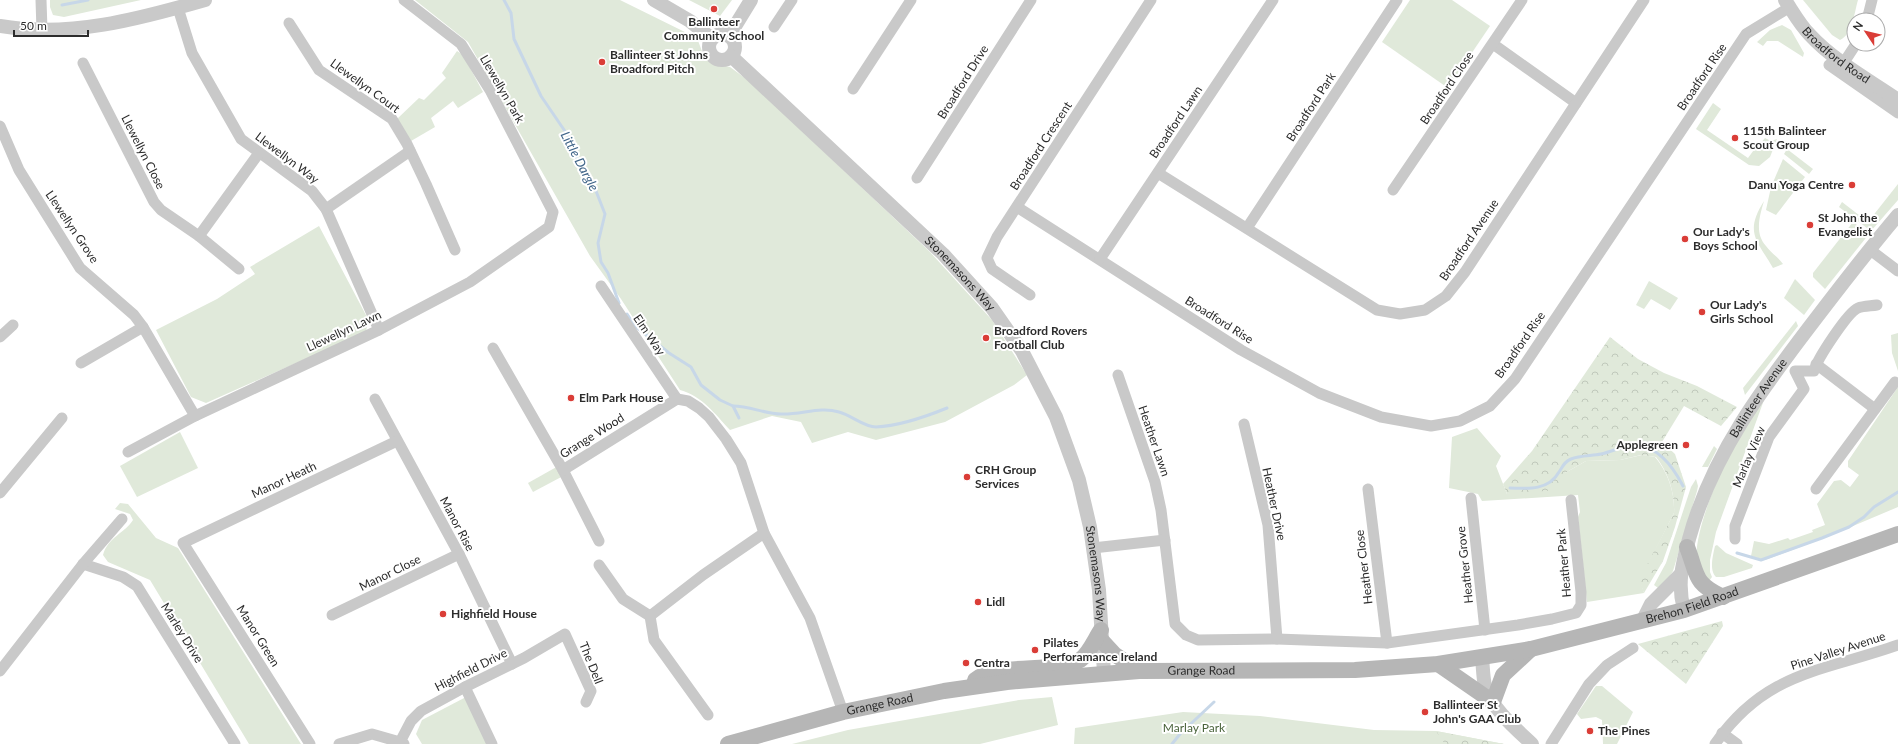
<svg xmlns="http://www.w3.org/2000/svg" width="1898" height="744" font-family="Lato,sans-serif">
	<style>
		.green { fill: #e0e9da }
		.forest { fill: url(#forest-crowns) }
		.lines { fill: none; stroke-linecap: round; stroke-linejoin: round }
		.stream { stroke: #c7d7e8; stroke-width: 3 }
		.minor { stroke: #c9c9c9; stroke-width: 11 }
		.tertiary { stroke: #c9c9c9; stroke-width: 14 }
		.secondary { stroke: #b6b6b6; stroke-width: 16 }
		.poi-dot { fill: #da3d37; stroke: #fff; stroke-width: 1.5 }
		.labels { text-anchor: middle; stroke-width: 4; stroke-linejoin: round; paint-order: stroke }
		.poi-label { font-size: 12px; font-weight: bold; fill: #2c2c2c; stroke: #fff; text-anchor: start }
		.street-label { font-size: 12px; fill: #2c2c2c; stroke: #fff }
		.park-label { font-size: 12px; fill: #4b643c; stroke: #fff }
		.water-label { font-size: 13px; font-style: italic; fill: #3f6488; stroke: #fff }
	</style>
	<defs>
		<pattern id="forest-crowns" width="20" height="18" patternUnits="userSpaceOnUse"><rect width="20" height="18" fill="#e0e9da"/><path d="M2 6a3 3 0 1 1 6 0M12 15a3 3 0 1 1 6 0" fill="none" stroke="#c0c8bb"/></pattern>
	</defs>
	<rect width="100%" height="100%" fill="#fff"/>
	<g class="green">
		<polygon points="50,0 141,0 64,17 53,15 50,7"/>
		<path d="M415,0H620L697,38L703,54L711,63L730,67L749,81L930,252L992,320L1027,375L1014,385L945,422L876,440L848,432L812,443L801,422L772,416L730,430C715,414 702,396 680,390L621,299L590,256L468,42Z"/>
		<polygon points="689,0 732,0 720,16"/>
		<polygon points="1410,0 1452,0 1490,26 1448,88 1382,42"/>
		<path d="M1803,0H1858C1854,13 1853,34 1840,40L1832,35Z"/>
		<polygon points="1782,25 1791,30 1804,53 1803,57 1778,41 1767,41 1763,46 1757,42 1770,30"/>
		<polygon points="457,51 463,55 483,92 458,108 453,101 431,118 435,127 411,141 397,119 419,98 424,100 446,78 442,73"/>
		<polygon points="1713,103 1721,109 1707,130 1748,158 1759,143 1760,144 1765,138 1771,141 1777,139 1770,157 1759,166 1749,165 1696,129"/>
		<polygon points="1787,149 1813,169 1809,174 1784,154"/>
		<polygon points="1783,159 1805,177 1776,215 1766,210 1771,187"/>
		<polygon points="1898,184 1898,200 1871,231 1839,207 1842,202 1868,222"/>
		<path d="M1764,201C1760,215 1754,233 1766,246C1771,253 1778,257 1783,264L1773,268C1757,240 1744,233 1764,201Z"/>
		<polygon points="1853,222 1869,234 1825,289 1813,277 1813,273"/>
		<polygon points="319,226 368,319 366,332 206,403 191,397 156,330 217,299 255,274 250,267"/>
		<polygon points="1795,279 1815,300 1804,315 1784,298"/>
		<polygon points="1649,281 1678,298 1670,310 1651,299 1644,309 1636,305"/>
		<polygon points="1796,321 1798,326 1745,395 1743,388"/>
		<polygon points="1898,333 1898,371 1892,353 1891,335"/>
		<polygon points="1898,387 1898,507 1827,537 1765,560 1751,556 1754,541 1769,544 1788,538 1790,540 1813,532 1812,530 1825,525 1817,504 1834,481 1841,480 1850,487 1859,475 1848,467 1848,461"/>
		<path d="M1764,400L1716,532L1710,560V572L1712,577L1709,581C1707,578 1702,576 1700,573C1685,548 1721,469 1734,446C1743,430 1754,415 1764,400Z"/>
		<path d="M1477,428L1501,456L1496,466L1507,494L1565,473L1586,461L1620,460L1642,455L1655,457C1668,472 1675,493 1674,513L1640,580L1644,593L1587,602L1578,517L1580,512L1578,495L1482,501L1478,494L1449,488L1452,437Z"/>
		<polygon points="180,432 198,468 137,497 120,466"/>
		<polygon points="1714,446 1717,449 1708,467 1702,467"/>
		<polygon points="560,465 565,475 533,492 528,483"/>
		<polygon points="1696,479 1698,486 1697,491 1673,571 1661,590 1654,585 1666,563 1691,487"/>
		<path d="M120,503L128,504L156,538L178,548L301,744H249L150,580L108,562L103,555C108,537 125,533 133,520L130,514L115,509Z"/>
		<path d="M1717,545L1726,553L1753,565L1752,568L1724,577H1716C1709,570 1713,555 1715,546Z"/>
		<polygon points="1596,686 1602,686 1633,712 1617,744 1603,744 1602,720 1596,717 1581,719 1577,714"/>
		<polygon points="466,697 489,744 422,744 416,734 422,720"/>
		<polygon points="1052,697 1058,725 980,744 792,744 848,730 1019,700"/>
		<polygon points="1183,712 1260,716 1374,730 1436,731 1504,744 1074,744 1075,728"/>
	</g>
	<g class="forest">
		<path d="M1610,337L1638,359L1664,373L1697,386L1737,407L1721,426L1684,406L1662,442L1675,454L1686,487L1675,527L1663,561L1644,593L1639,580L1674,513C1675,493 1668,472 1656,457L1641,455L1620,460L1586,461L1565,473L1557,490L1507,494L1503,484L1532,451Z"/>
		<polygon points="1722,621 1723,626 1686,684 1638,644"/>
		<polygon points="1436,731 1504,744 1445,744"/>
	</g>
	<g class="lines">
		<g class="stream">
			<polyline points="504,0 511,13 514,39 541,96 573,143 578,163 596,191 605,214 598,243 601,262 608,273 619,303"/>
			<polyline points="62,5 88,0"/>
			<polyline points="627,314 635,326 669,353 691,367 701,385 720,400 733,406 739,418"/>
			<path d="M733,406C750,406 765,414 781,414C801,415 820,406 839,412C851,415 864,427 876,427C900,426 925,417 947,408"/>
			<path d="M1510,488C1529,489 1549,490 1559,472C1563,466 1564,462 1571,459C1580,455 1592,456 1601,454C1611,452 1620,447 1630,446C1657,444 1672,465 1683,486"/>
			<polyline points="1737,553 1761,560 1822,538 1849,527 1864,517 1874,507 1898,492"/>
			<polyline points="1172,744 1180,734 1214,702"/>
		</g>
		<g class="minor">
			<polyline points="41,0 42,30"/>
			<polyline points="178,8 192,53 241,139 312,191 326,209 379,330"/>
			<polyline points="1867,20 1872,0"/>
			<polyline points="289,23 319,70 392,119 407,144 426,184 455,250"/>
			<polyline points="774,27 792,0"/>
			<polyline points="1493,44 1576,103"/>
			<polyline points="83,63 154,202 161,210 199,236 239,269"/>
			<polyline points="1829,65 1898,113"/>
			<polyline points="1839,70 1856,44"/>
			<polyline points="853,89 911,0"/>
			<polyline points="0,126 19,170 80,268 134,315 143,327 195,416"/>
			<polyline points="1158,173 1377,310 1400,314 1425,310 1446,296 1465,272 1644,0"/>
			<polyline points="917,178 1031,0"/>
			<polyline points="1393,190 1522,0"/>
			<polyline points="1017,207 1241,350 1319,393 1381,417 1431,426 1460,421 1490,406 1515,379 1746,34 1790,7"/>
			<polyline points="326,209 410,151"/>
			<polyline points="1247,228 1397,0"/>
			<polyline points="199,236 259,153"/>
			<polyline points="1869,249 1898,271"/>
			<polyline points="1100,259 1273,0"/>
			<polyline points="601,286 677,399"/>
			<polyline points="1030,295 992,269 987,258 997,237 1151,0"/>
			<polyline points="0,337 13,325"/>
			<polyline points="493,348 563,470 599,541"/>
			<polyline points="81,363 143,327"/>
			<polyline points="1816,364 1875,409"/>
			<polyline points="1118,375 1155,482 1161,510 1175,624 1186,635 1198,640 1277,639 1387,643 1518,625 1552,619 1576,613 1581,605 1581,592 1571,500"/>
			<polyline points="375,399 459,554 512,664"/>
			<polyline points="1244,424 1268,525 1277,639"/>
			<polyline points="128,452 195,416 379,330 470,282 549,227 553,212 490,90 461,44 404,0"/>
			<polyline points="563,470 677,399 688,401 699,408 709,417 726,439 741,463 764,533 810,618 843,712"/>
			<polyline points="1368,489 1387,643"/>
			<polyline points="1816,489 1895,382"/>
			<polyline points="0,493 62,418"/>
			<polyline points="1471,498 1485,630"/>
			<path d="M1735,539V526L1769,437L1804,389L1795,371H1814C1817,359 1848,312 1858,308C1863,306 1871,306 1877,305"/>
			<polyline points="1093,548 1165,540"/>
			<polyline points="83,564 123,577 137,586 235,744"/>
			<polyline points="599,565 623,599 650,616"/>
			<polyline points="332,615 459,554"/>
			<polyline points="0,671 83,564 122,519"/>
			<polyline points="465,687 492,744"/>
			<polyline points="708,715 654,640 650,616 703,575 764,533"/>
			<polyline points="1722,733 1737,744"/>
			<polyline points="400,742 411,721 421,711 465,687 524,658 565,634 591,691 586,702"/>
			<polyline points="310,744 183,543 397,441"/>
			<polyline points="339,744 372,734 400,742 404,744"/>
			<polyline points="1551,744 1589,684 1607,665 1633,648"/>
			<path d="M1715,744C1766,671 1822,672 1898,645"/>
		</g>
		<g class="tertiary">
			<polyline points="654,0 690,21 712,39"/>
			<path id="s1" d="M1785,0C1793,12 1800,25 1810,35C1834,61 1869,80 1898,100"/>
			<path d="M0,26C69,38 139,19 205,0"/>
			<circle cx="722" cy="47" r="13"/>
			<polyline points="729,36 751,0"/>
			<path id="s2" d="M731,56L943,254L992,308L1022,351L1056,417L1079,480L1090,527L1099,590L1104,673"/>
			<path id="s3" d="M1684,610C1677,584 1682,565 1689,539C1712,454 1764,386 1817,317C1843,283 1870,248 1898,215"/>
			<polyline points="1643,620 1651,604 1681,574"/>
			<path d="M1482,658C1483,667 1483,677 1485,686C1492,709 1515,728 1532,744"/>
		</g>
		<g class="secondary">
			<path d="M1687,547C1698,575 1693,583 1723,597"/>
			<polyline points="1102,641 1114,654 1139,671"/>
			<polyline points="1438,664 1493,702 1503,675 1531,649"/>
			<path d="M975,680C996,662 1056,674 1080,660C1089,654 1095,639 1101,630"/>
			<path id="s4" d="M728,744L843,712L944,691L1007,682L1139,671L1355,670L1438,664L1531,649L1684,610L1898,534"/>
		</g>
	</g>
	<g class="poi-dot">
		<circle cx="714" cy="9" r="4"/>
		<circle cx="602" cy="62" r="4"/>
		<circle cx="1735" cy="138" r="4"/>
		<circle cx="1852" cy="185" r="4"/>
		<circle cx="1810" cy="225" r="4"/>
		<circle cx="1685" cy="239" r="4"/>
		<circle cx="1702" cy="312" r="4"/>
		<circle cx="986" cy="338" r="4"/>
		<circle cx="571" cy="398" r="4"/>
		<circle cx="1686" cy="445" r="4"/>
		<circle cx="967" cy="477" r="4"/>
		<circle cx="978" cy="602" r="4"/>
		<circle cx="443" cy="614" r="4"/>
		<circle cx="1035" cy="650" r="4"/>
		<circle cx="966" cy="663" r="4"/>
		<circle cx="1425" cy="712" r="4"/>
		<circle cx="1590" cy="731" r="4"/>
	</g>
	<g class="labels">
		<g class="poi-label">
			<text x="714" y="26" text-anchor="middle">Ballinteer<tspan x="714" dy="14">Community School</tspan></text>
			<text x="610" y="59">Ballinteer St Johns<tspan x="610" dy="14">Broadford Pitch</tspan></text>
			<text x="1743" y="135">115th Balinteer<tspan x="1743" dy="14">Scout Group</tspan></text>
			<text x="1844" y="189" text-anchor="end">Danu Yoga Centre</text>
			<text x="1818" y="222">St John the<tspan x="1818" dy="14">Evangelist</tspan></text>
			<text x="1693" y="236">Our Lady's<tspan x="1693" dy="14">Boys School</tspan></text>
			<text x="1710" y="309">Our Lady's<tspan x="1710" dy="14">Girls School</tspan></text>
			<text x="994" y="335">Broadford Rovers<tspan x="994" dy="14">Football Club</tspan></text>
			<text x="579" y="402">Elm Park House</text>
			<text x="1678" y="449" text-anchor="end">Applegreen</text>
			<text x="975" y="474">CRH Group<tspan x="975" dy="14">Services</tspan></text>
			<text x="986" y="606">Lidl</text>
			<text x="451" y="618">Highfield House</text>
			<text x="1043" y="647">Pilates<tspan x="1043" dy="14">Perforamance Ireland</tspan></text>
			<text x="974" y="667">Centra</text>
			<text x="1433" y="709">Ballinteer St<tspan x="1433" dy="14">John's GAA Club</tspan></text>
			<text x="1598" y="735">The Pines</text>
		</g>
		<g class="street-label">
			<text dy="4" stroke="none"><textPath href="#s1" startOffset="76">Broadford Road</textPath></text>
			<text transform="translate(1702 77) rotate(-56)" y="4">Broadford Rise</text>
			<text transform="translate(963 82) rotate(-58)" y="4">Broadford Drive</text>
			<text transform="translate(365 86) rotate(36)" y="4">Llewellyn Court</text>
			<text transform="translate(1447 88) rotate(-56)" y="4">Broadford Close</text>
			<text transform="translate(502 89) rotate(60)" y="4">Llewellyn Park</text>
			<text transform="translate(1311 107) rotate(-57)" y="4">Broadford Park</text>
			<text transform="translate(1176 122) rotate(-56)" y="4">Broadford Lawn</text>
			<text transform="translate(1041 146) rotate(-57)" y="4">Broadford Crescent</text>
			<text transform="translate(143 152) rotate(63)" y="4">Llewellyn Close</text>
			<text transform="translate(287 158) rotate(37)" y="4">Llewellyn Way</text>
			<text transform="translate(72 227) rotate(56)" y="4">Llewellyn Grove</text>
			<text transform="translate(1469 240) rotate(-56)" y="4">Broadford Avenue</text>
			<text dy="4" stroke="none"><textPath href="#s2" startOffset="316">Stonemasons Way</textPath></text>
			<text transform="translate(1219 320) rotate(32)" y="4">Broadford Rise</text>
			<text transform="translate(344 331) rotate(-25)" y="4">Llewellyn Lawn</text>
			<text transform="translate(649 335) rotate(56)" y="4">Elm Way</text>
			<text transform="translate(1520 345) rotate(-55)" y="4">Broadford Rise</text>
			<text dy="4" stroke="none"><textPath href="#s3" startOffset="230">Ballinteer Avenue</textPath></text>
			<text transform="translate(592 436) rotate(-32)" y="4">Grange Wood</text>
			<text transform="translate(1154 441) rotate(71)" y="4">Heather Lawn</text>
			<text transform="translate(1749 457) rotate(-67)" y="4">Marlay View</text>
			<text transform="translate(284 480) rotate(-25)" y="4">Manor Heath</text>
			<text transform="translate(1274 504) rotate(78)" y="4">Heather Drive</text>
			<text transform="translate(457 524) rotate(62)" y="4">Manor Rise</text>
			<text transform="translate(1564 563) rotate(-95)" y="4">Heather Park</text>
			<text transform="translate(1465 565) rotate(-96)" y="4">Heather Grove</text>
			<text transform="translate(1364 567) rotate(-97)" y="4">Heather Close</text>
			<text transform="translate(390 573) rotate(-26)" y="4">Manor Close</text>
			<text dy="4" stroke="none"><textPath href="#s2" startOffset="652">Stonemasons Way</textPath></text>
			<text dy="4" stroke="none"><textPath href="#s4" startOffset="979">Brehon Field Road</textPath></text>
			<text transform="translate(182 633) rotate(58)" y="4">Marley Drive</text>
			<text transform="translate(258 636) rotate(58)" y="4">Manor Green</text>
			<text transform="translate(1838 651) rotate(-18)" y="4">Pine Valley Avenue</text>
			<text transform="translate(591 663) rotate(68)" y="4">The Dell</text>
			<text transform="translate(471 670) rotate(-27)" y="4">Highfield Drive</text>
			<text dy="4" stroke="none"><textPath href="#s4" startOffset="481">Grange Road</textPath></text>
			<text dy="4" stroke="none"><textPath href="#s4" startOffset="157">Grange Road</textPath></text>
		</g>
		<g class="park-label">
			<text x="1194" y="732">Marlay Park</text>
		</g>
		<g class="water-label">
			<text transform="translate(580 161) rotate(62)" y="5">Little Dargle</text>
		</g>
	</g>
	<g transform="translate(1866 32) rotate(305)"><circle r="19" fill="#ffffff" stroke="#ababab"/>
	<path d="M0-3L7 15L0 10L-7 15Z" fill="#da3d37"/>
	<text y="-6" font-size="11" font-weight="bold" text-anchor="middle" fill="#2c2c2c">N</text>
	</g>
	<path d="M14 30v6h74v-6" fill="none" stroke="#2c2c2c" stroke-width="2"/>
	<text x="20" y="30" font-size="12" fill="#2c2c2c" stroke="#ffffff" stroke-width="3" paint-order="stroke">50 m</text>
</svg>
